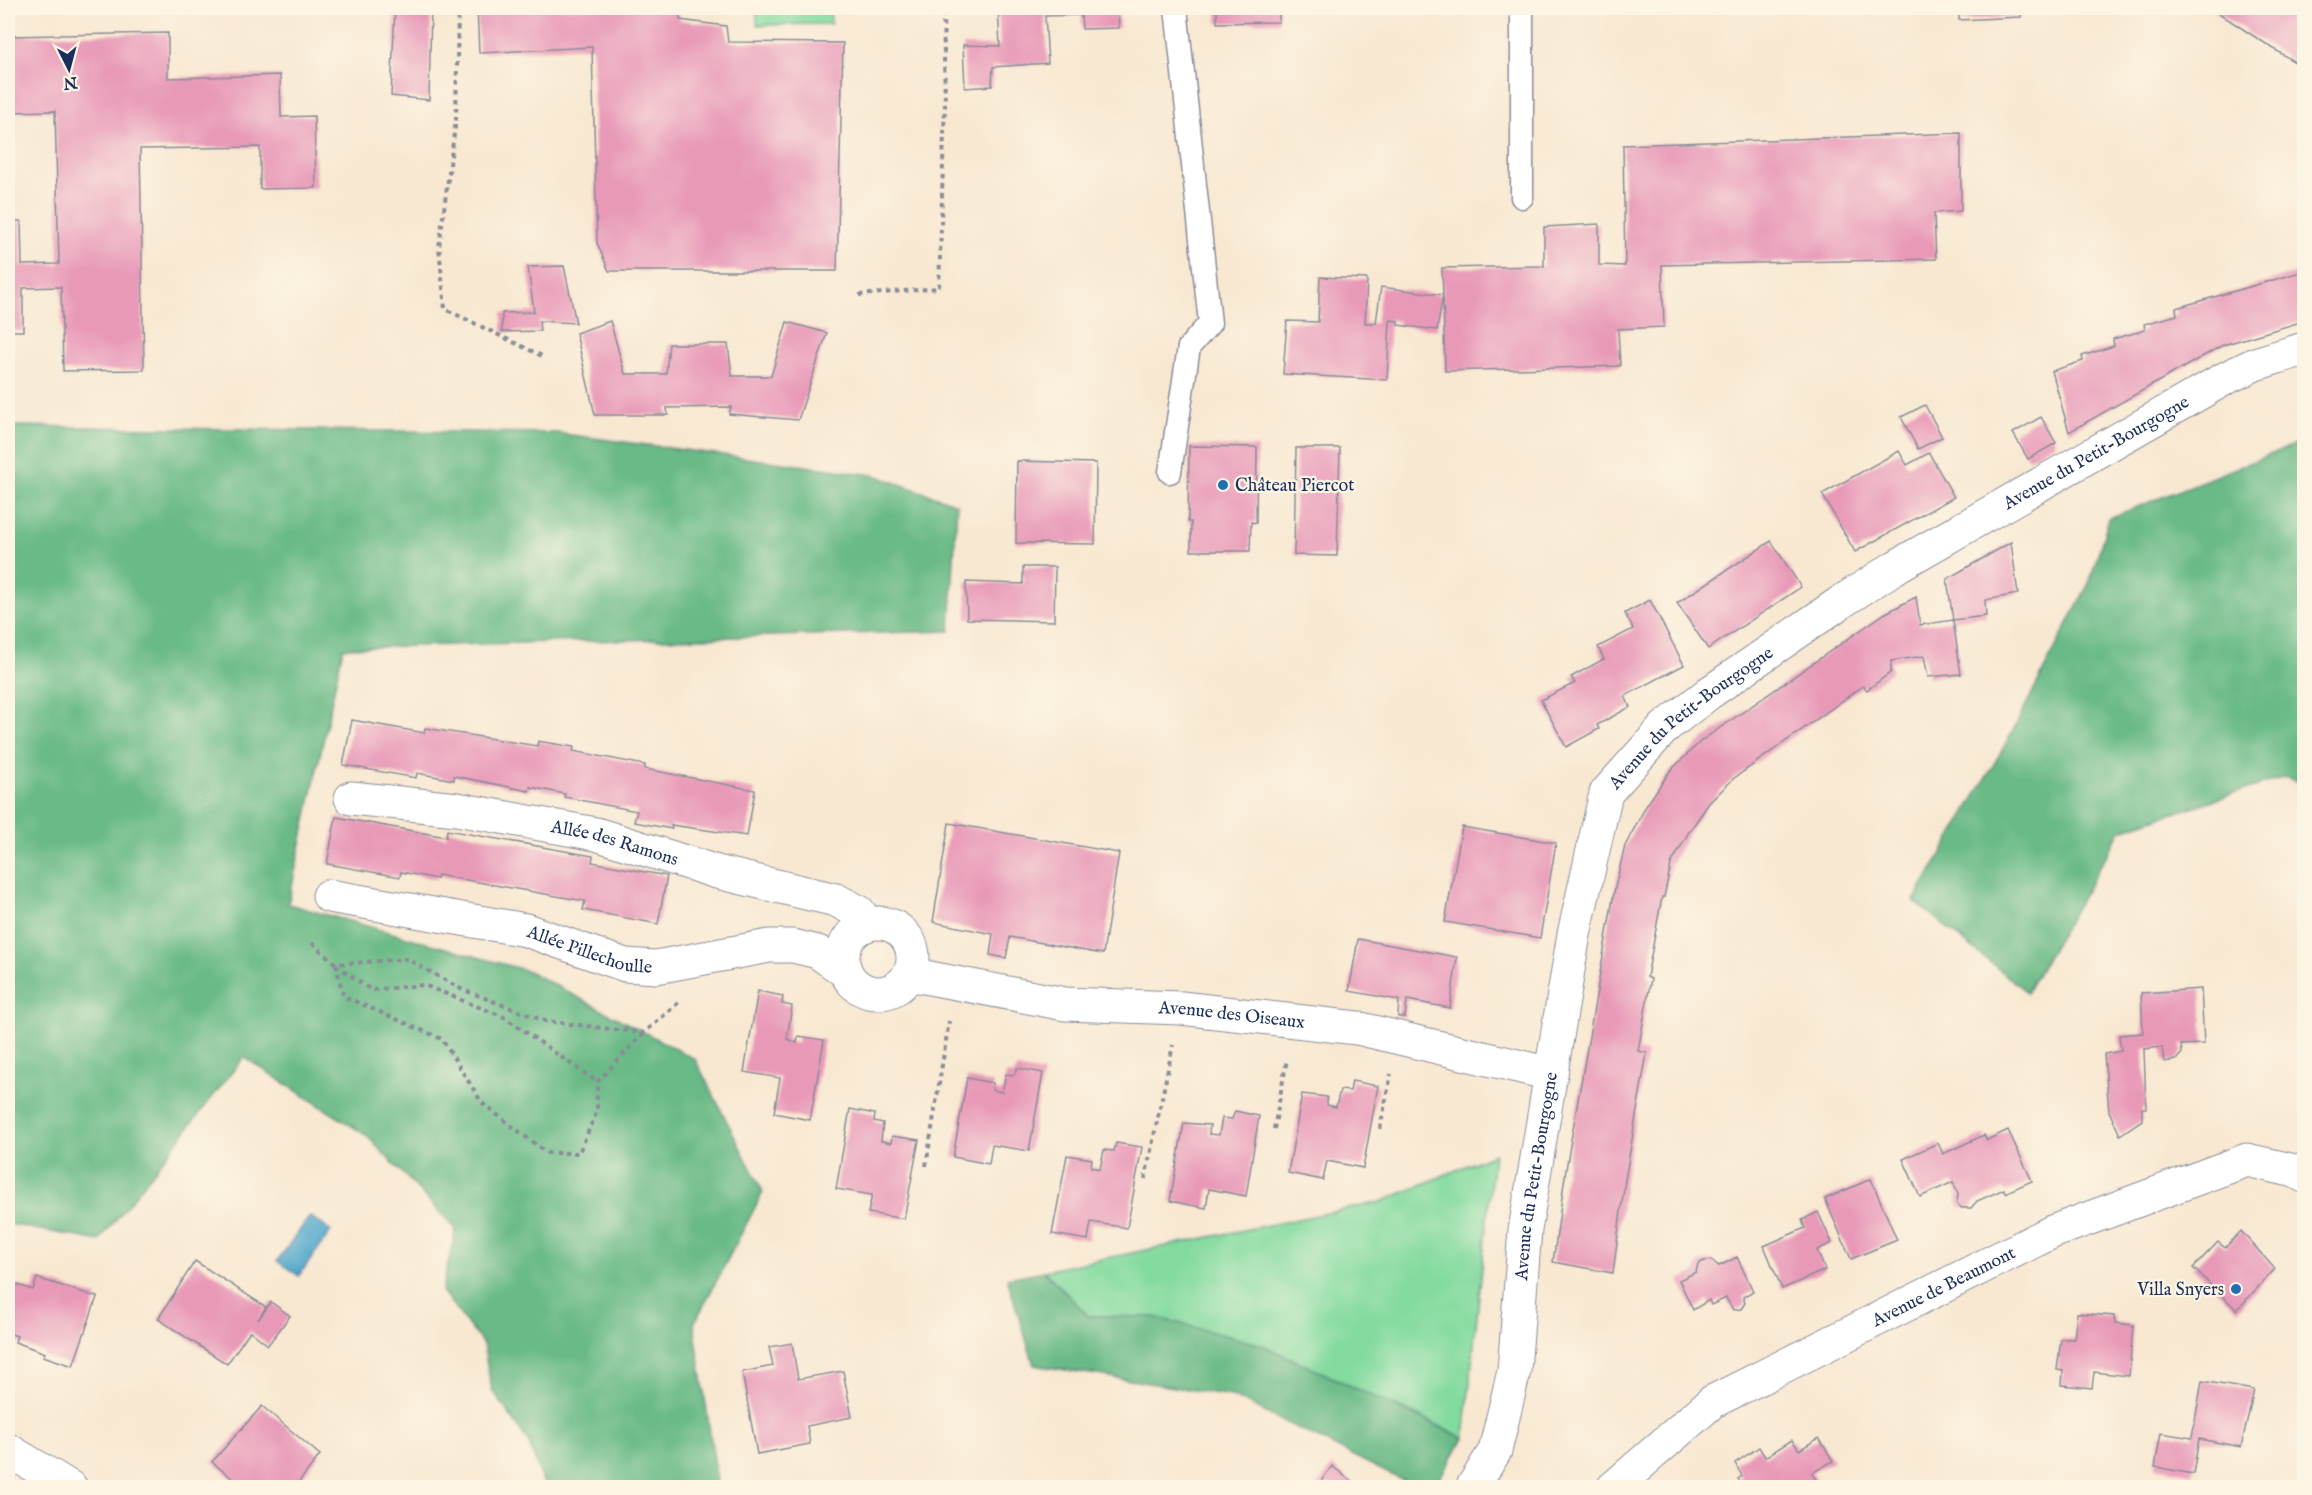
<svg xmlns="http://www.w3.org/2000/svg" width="2312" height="1495" font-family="'IM FELL English',serif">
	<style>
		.green { fill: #82da9f; stroke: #4e847e; stroke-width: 1.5 }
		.forest { fill: #69ba86; stroke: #427472; stroke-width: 1.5 }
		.water { fill: #4da5ca; stroke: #346a94; stroke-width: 1.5 }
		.building { fill: #e899b8 }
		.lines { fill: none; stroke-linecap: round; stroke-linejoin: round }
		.lane-casing { stroke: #8a8c98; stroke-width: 25 }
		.street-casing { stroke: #8a8c98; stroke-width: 35 }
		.path { stroke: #8a8c98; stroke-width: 4; stroke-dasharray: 4.5 4.5; stroke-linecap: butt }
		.lane { stroke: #fff; stroke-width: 22 }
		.street { stroke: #fff; stroke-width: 33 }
		.poi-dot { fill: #1f6fb2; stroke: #fcf5e5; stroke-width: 2 }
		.labels { text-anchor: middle; stroke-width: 4.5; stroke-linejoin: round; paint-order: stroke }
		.street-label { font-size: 18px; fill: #1b2f5e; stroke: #fcf5e5 }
		.poi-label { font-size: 18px; fill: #1b2f5e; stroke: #fcf5e5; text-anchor: start }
	</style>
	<rect width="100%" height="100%" fill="#fcf5e5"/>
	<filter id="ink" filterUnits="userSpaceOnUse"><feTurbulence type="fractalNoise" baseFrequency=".0167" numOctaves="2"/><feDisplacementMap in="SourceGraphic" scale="12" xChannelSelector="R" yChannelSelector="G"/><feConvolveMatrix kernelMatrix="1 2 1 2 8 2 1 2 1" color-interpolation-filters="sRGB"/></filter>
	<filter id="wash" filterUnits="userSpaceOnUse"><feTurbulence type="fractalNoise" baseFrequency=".008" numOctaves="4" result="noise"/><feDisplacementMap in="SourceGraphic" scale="24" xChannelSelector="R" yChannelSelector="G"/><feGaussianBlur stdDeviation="1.35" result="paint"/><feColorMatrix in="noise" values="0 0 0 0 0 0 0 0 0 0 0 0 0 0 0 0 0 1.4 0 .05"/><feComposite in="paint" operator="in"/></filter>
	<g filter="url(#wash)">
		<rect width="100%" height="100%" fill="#f8e8d1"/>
		<g class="green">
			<polygon points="757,8 830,8 831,24 757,25"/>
			<polygon points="1494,1154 1464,1438 1401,1408 1147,1317 1088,1316 1044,1271 1381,1202"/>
		</g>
		<g class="forest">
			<polygon points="8,426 556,433 874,475 957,504 950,631 343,648 288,904 528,971 695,1059 763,1192 694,1324 718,1487 545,1487 528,1441 492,1390 483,1344 442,1291 456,1229 366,1135 244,1057 99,1241 8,1224"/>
			<polygon points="2304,441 2304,784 2285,777 2121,830 2027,992 1914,901 2008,740 2090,581 2109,518"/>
			<polygon points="1044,1271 1088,1316 1155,1317 1262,1345 1464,1438 1434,1487 1416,1487 1232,1396 1034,1365 1007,1278"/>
		</g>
		<polygon class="water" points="310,1216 331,1231 299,1276 277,1261"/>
		<g id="blocks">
			<g class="building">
				<polygon points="395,8 431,8 429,100 391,96"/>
				<polygon points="477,8 679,8 680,20 726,26 728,42 843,43 837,271 609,271 597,243 592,47 479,53"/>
				<polygon points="998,8 1118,8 1119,28 1082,29 1081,15 1045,16 1048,63 993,67 992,86 965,88 963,45 1000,46"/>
				<polygon points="1217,8 1279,8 1279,22 1217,23"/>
				<polygon points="1959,8 2021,8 2021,17 1959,20"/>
				<polygon points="2211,8 2304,8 2304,68 2249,33"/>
				<polygon points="168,33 168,78 280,75 281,117 314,116 316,188 260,189 260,147 140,149 144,370 63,371 61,287 23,288 23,331 8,331 8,221 21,221 22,265 59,264 55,111 8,112 8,36"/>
				<polygon points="1961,133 1961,211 1934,213 1936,259 1662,265 1664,327 1618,329 1620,366 1445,371 1443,295 1437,330 1398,325 1398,321 1390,320 1387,380 1283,374 1287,321 1318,322 1320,277 1367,279 1365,323 1376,323 1381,287 1443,295 1442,268 1544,266 1544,227 1599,224 1599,265 1625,266 1623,145"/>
				<polygon points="564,266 576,323 539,321 540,331 502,332 502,313 534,312 528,267"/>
				<polygon points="2304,271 2304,321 2223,345 2069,432 2052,371 2083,361 2082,356 2114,346 2113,339 2145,330 2144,324 2177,315 2176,308"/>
				<polygon points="610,321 625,374 666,374 669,344 728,344 732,376 771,376 787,322 827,333 798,420 729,414 731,407 667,408 668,415 595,415 576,333"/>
				<polygon points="1925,405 1942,437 1918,449 1901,417"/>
				<polygon points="2041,417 2056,443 2028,459 2013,433"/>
				<polygon points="1189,446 1257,447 1256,523 1251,522 1250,551 1191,551 1191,522 1188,522"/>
				<polygon points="1296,448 1340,448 1337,556 1294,555"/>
				<polygon points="1899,451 1907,465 1929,453 1954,497 1855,552 1822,494"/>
				<polygon points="1017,461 1096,463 1095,544 1016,543"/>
				<polygon points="1771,541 1801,587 1708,649 1677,603"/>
				<polygon points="2011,542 2018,594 1985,600 1986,616 1953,620 1947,579"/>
				<polygon points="1023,567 1055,567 1054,621 967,619 966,582 1023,584"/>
				<polygon points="1916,597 1920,625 1953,620 1961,674 1928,677 1924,656 1891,661 1891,672 1867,690 1863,686 1733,779 1709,803 1689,832 1671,864 1664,897 1662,897 1647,977 1651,979 1638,1051 1647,1053 1625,1180 1613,1273 1553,1262 1566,1169 1615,887 1625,846 1646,806 1670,771 1701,741 1884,614"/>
				<polygon points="1650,600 1684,665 1625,696 1630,707 1597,725 1599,729 1566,747 1541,700 1575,683 1571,677 1604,659 1598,647 1633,629 1625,613"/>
				<polygon points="352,720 424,733 425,728 537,746 538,741 574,747 573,751 645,765 645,769 755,790 747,836 671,825 672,829 634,822 637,811 564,797 565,794 530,787 529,791 454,776 454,780 417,773 416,778 343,765"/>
				<polygon points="336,817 446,837 447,830 593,856 592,862 667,876 658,924 583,910 585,901 438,875 437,879 401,872 400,877 327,864"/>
				<polygon points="949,823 1119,853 1103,954 1010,937 1006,958 990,955 993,934 933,922"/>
				<polygon points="1462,827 1556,843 1540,938 1445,922"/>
				<polygon points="1358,939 1457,957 1450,1008 1407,1000 1405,1017 1398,1017 1399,1000 1349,991"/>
				<polygon points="2201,989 2204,1044 2181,1045 2182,1053 2176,1060 2164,1062 2162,1047 2144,1049 2146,1108 2142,1108 2142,1120 2120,1135 2109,1111 2104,1054 2121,1051 2119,1035 2143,1033 2141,993"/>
				<polygon points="758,991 783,996 782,1004 792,1006 787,1039 797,1043 798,1036 824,1040 810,1120 774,1113 780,1078 744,1072"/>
				<polygon points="1017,1068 1043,1073 1029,1151 992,1145 989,1164 953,1157 967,1078 993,1083 992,1090 1002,1092 1006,1074 1014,1075"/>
				<polygon points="1352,1081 1378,1086 1363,1168 1327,1161 1323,1180 1288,1173 1302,1094 1327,1097 1327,1105 1336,1107 1340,1090 1350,1091"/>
				<polygon points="850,1109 875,1114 874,1121 883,1123 881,1141 891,1143 892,1136 919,1140 904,1219 868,1213 872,1195 836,1189"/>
				<polygon points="1235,1111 1259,1116 1246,1196 1209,1189 1206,1208 1170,1201 1184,1123 1210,1125 1209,1134 1219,1135 1222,1118 1232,1119"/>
				<polygon points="2008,1130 2032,1181 2005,1193 2004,1189 1977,1201 1971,1208 1962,1208 1957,1204 1958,1194 1953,1182 1920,1197 1903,1159 1938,1143 1943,1154 1984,1135 1987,1140"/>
				<polygon points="1116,1143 1142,1147 1127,1228 1091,1222 1088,1240 1052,1234 1067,1155 1092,1159 1091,1167 1100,1169 1104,1150 1114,1151"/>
				<polygon points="1871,1179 1897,1240 1851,1259 1825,1199"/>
				<polygon points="1818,1212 1832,1243 1817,1250 1825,1270 1782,1289 1764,1246 1805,1228 1802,1220"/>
				<polygon points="2241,1231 2275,1269 2237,1310 2193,1268 2218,1242 2225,1248"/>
				<polygon points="1737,1257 1753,1291 1743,1297 1745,1303 1741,1309 1733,1310 1726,1298 1711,1305 1709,1300 1693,1310 1679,1280 1696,1272 1698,1264 1704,1261 1711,1260 1719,1266"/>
				<polygon points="195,1261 266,1307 258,1320 271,1302 290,1316 268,1345 250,1331 227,1364 158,1319"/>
				<polygon points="37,1278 97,1297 73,1366 43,1356 45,1353 15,1342 17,1336 8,1333 8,1296 12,1283 33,1290"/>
				<polygon points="2077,1313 2114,1316 2115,1323 2133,1325 2129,1376 2094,1372 2092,1388 2062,1385 2063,1371 2057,1370 2061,1339 2074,1339"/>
				<polygon points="792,1343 798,1379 843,1371 852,1417 807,1426 810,1444 757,1454 742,1372 773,1366 769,1347"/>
				<polygon points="2202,1381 2254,1390 2241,1447 2199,1439 2193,1474 2155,1467 2161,1433 2192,1438"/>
				<polygon points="262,1406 320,1455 294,1488 244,1488 212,1462"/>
				<polygon points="1819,1438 1833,1461 1812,1473 1821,1488 1743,1488 1738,1479 1742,1476 1735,1463 1759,1447 1765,1457 1792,1440 1799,1450"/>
				<polygon points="1332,1466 1360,1488 1316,1488"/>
			</g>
		</g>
	</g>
	<g filter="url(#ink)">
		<use href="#blocks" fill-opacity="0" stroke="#8a8c98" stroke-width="1.5"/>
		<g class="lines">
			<defs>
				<g id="lane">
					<polyline points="1522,8 1522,197"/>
					<polyline points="1170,472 1189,347 1210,323 1176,8"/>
				</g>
				<g id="street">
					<path id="s1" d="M351,798L457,809L596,834L717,872L836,900L859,912L867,925"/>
					<path id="s2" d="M329,896L526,930L625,965L656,967L769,946H793L818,952L846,972"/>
					<circle cx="878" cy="958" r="35"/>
					<path id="s3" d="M909,974L1065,1004L1181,1008L1357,1028L1551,1074"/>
					<polyline points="8,1450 71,1488"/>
					<path id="s4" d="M1472,1488L1495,1451L1514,1371L1525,1230L1574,934L1606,793L1665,727L1709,693L1841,602L1897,566L2224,379L2255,364L2304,349"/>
					<path id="s5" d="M1613,1488L1712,1402L2052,1232L2247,1160L2295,1171L2304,1176"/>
				</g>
			</defs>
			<use href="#lane" class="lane-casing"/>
			<use href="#street" class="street-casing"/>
			<g class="path">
				<polyline points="458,8 456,119 439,247 445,309 544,357"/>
				<polyline points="859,295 939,288 945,103 943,8"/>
				<polyline points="312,943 336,964 407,959 461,989 545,1021 644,1033 679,1002"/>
				<polyline points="336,964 343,996 442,1039 482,1103 547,1153 579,1153 597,1111 597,1082 644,1033"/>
				<polyline points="336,965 371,990 424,985 504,1017 597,1082"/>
				<polyline points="1274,1129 1287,1059"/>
				<polyline points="1380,1129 1391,1074"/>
				<polyline points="926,1166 949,1021"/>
				<polyline points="1145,1179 1173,1045"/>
			</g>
			<use href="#lane" class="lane"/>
			<use href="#street" class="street"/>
		</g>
	</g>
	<g class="poi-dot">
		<circle cx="1223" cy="485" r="6"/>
		<circle cx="2236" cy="1289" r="6"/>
	</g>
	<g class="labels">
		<g class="street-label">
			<text dy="6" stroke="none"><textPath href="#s4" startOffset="1312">Avenue du Petit-Bourgogne</textPath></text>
			<text dy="6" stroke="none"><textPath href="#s4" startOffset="826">Avenue du Petit-Bourgogne</textPath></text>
			<text dy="6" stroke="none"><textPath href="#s1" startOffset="268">Allée des Ramons</textPath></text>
			<text dy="6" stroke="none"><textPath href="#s2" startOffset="267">Allée Pillechoulle</textPath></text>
			<text dy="6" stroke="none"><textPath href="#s3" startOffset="326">Avenue des Oiseaux</textPath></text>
			<text dy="6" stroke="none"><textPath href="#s4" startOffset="322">Avenue du Petit-Bourgogne</textPath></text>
			<text dy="6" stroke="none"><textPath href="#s5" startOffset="390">Avenue de Beaumont</textPath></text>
		</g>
		<g class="poi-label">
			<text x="1235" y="491">Château Piercot</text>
			<text x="2224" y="1295" text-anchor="end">Villa Snyers</text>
		</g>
	</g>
	<rect width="2312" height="1495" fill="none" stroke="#fcf5e5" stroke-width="30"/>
	<g transform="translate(69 69) rotate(174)" stroke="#fcf5e5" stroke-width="4.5" paint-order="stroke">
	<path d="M0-4.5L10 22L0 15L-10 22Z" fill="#1b2f5e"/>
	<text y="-9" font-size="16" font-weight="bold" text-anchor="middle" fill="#1b2f5e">N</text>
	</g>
</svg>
